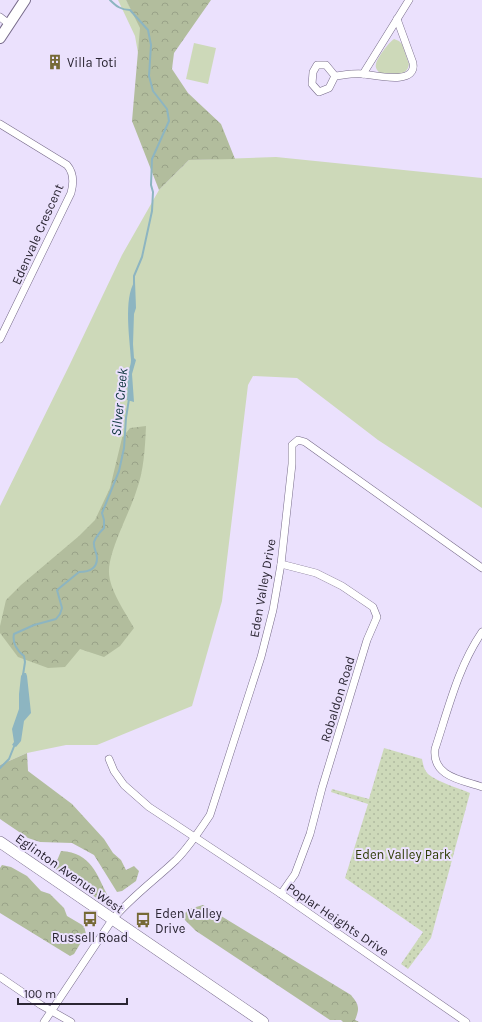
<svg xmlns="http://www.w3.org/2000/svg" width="482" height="1022" font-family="Karla,sans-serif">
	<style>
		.grass { fill: #cdd9b9 }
		.forest { fill: url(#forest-crowns) }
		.park { fill: url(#park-dots) }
		.water { fill: #8db5c1 }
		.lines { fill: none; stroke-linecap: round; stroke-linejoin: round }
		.stream { stroke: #8db5c1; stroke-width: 2 }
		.minor-casing { stroke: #776b8a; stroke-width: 8 }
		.secondary-casing { stroke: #776b8a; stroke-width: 12 }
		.primary-casing { stroke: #776b8a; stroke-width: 12 }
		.minor { stroke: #fff; stroke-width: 7 }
		.secondary { stroke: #fff; stroke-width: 10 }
		.primary { stroke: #fff; stroke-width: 11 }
		.labels { text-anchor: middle; stroke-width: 4; stroke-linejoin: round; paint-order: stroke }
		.poi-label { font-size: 13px; fill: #2b2633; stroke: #ebe1fd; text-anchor: start }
		.street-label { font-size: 13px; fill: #2b2633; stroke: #ebe1fd }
		.park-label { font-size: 13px; fill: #2f3c06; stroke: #ebe1fd }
		.water-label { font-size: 14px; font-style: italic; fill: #0f363f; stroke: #ebe1fd }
	</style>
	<defs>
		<pattern id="forest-crowns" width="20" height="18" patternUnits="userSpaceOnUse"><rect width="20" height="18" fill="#b2bd9d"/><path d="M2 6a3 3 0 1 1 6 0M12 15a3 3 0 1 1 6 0" fill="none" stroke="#99a288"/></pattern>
		<pattern id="park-dots" width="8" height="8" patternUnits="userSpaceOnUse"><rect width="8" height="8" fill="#cdd9b9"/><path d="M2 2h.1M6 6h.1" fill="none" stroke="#b0baa0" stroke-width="1.8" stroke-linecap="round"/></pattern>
	</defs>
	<rect width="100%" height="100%" fill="#ebe1fd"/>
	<g class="grass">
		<polygon points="118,0 126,0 141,28 138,53 135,36"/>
		<path d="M394,39L399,41L402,44L409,64L408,68L406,71L401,74L380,73C377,70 375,68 376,64C377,58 389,42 394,39Z"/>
		<polygon points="194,43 216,48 208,84 186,79"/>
		<polygon points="276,157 482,178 482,508 378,440 297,378 253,376 248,385 222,601 192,706 97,745 66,745 27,753 0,765 0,506 70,364 122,255 159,190 189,160"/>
	</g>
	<g class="forest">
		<polygon points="126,0 211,0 174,53 172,69 188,93 221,124 235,159 189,160 159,190 132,121 140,28"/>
		<path d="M146,426C145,448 144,471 136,492C129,514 110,548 109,570C108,588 125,612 134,628L120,646L104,657L80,649L65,667L48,668L18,657L0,633V626L6,600L21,585L79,536L95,520L110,488L122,438L130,428Z"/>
		<polygon points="27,753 28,771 72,804 104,839 113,853 121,860 126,870 134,866 139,871 136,881 122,891 117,892 94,855 72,843 40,842 28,838 0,819 0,765"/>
		<path d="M61,851C92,853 96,874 109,898L105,904L54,868Z"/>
		<polygon points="2,865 11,867 27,876 41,891 50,894 64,908 67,916 84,926 86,934 74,954 70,956 0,913 0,868"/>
		<path d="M203,905L351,995C359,1005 360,1008 355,1020L359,1022H343L341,1020H330L196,931L184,919V914L189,909Z"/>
	</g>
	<path class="park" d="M384,748L422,759C423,764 424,770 428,774C438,782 458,788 470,793L431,938L408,969L401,964L423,932L345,878L368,804L331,792L332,789L369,799Z"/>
	<g class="water">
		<path d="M135,281L136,308L134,314L133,344L134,358L136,360L132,374L134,402L127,400C128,392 127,384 128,375C128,370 131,366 131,360C130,340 123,298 135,281Z"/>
		<polygon points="23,673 26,673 27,676 31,713 24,721 21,741 16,747 12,745 14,742 12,729 19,709 19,694 21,676"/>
	</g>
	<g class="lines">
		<g class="stream">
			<path d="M110,0C116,6 121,10 130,10L148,30L151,45L149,76L153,91L167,109L169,121L152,159L151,185L153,192L152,211L142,257L134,276V285"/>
			<path d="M23,675L25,662L24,656C17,651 12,642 14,634L34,625L56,619L60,614L62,608L57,590L79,572C88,572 97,569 97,558C97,552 93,548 94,542C96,536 100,532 104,528V520L102,513L119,471L124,448L126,418L129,399"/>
			<polyline points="0,768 9,759 15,744"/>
		</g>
		<defs>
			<g id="minor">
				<polyline points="0,17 9,24"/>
				<polygon points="317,65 326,65 335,76 329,88 319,92 312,84 313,72"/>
				<polyline points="363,74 409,0"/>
				<path d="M335,76C344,75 354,73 363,74C375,75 417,86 413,63L397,19"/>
				<path d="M0,124L67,165C74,173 74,182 71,193L0,339"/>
				<polyline points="281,564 316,573 342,586 373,607 377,617 367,640 322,788 310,834 295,874 281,894"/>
				<path d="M482,632C458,667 448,710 435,749C432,777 462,780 482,787"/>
				<polyline points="109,759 114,771 124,785 149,807 281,894 466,1022"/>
				<polyline points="0,977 41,1005 71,1022"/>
				<path d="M44,1022L112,920C131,897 155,880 176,860C189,847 200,830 210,815L261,657L273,610L281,564L292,464V445L298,440L305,442L482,568"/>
			</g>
			<polyline id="secondary" points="0,38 25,0"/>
			<polyline id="primary" points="0,842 263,1022"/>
		</defs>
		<use href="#minor" class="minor-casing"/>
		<use href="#secondary" class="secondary-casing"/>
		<use href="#primary" class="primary-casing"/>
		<use href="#minor" class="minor"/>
		<use href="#secondary" class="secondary"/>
		<use href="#primary" class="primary"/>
	</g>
	<defs>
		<symbol id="building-bare" viewBox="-9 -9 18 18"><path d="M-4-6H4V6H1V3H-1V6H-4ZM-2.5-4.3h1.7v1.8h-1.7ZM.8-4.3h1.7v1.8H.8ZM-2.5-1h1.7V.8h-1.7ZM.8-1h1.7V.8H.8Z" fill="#766936" stroke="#ebe1fd" stroke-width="2.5" paint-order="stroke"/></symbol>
		<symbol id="bus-bare" viewBox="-9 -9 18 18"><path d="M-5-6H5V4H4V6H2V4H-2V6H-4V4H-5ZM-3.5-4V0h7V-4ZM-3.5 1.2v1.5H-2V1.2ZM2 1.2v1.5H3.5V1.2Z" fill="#766936" stroke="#ebe1fd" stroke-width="2.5" paint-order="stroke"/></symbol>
	</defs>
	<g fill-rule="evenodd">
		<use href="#building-bare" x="44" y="51" width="22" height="22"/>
		<use href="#bus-bare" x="79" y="908" width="22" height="22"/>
		<use href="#bus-bare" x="132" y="909" width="22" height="22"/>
	</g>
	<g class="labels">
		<g class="poi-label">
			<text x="67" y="67">Villa Toti</text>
			<text x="155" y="918">Eden Valley<tspan x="155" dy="15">Drive</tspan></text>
			<text x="90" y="942" text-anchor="middle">Russell Road</text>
		</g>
		<g class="street-label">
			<text transform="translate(37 234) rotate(-66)" y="5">Edenvale Crescent</text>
			<text transform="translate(262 588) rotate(-80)" y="5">Eden Valley Drive</text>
			<text transform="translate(337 699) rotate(-73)" y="5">Robaldon Road</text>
			<text transform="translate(70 873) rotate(35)" y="5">Eglinton Avenue West</text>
			<text transform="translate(338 919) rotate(34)" y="5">Poplar Heights Drive</text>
		</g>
		<g class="park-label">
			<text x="403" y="859">Eden Valley Park</text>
		</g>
		<g class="water-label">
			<text transform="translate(119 402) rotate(-84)" y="5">Silver Creek</text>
		</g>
	</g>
	<path d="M18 998v6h109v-6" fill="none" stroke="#2b2633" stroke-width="2"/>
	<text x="24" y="998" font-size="12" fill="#2b2633" stroke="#ebe1fd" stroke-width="3" paint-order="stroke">100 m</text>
</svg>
